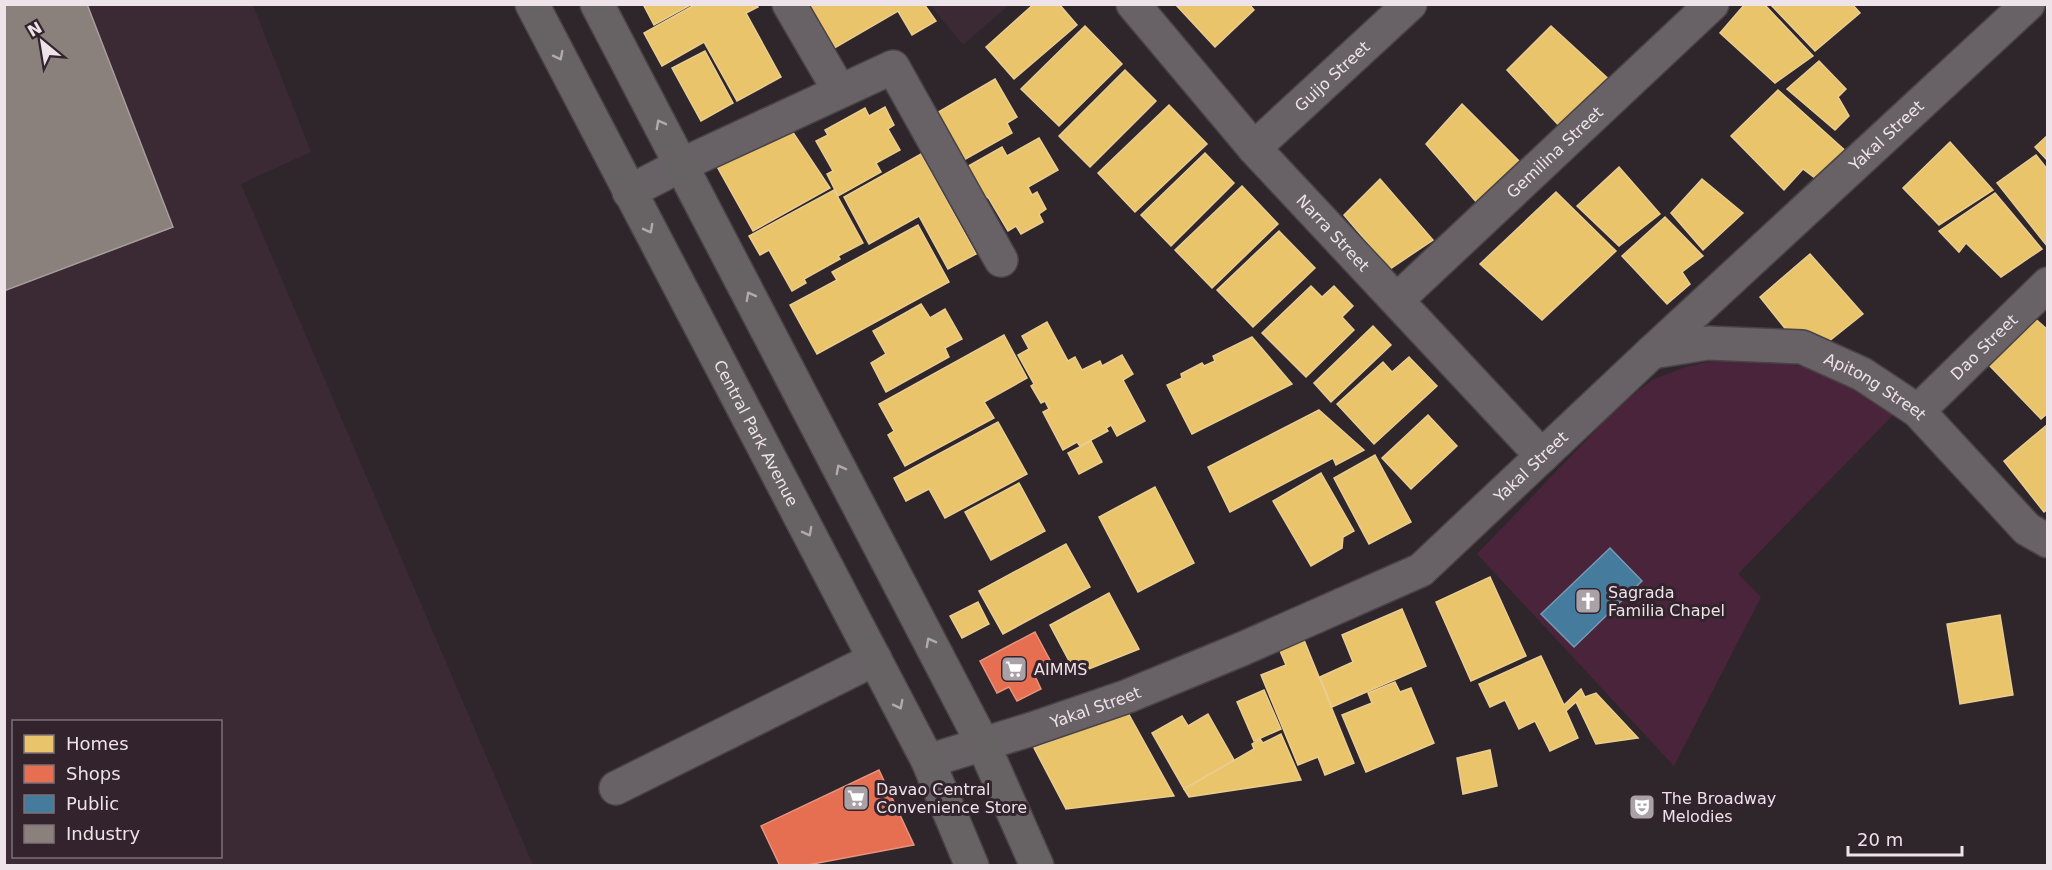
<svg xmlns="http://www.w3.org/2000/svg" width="2052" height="870" font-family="'DejaVu Sans',sans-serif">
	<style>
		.built { fill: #3b2934; fill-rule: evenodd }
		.green { fill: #4a243b }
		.homes { fill: #e9c46a; stroke: #eacd90; stroke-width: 1.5 }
		.shops { fill: #e76f51; stroke: #e9927e; stroke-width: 1.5 }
		.public { fill: #457b9d; stroke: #779ab4; stroke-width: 1.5 }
		.industry { fill: #8a817c; stroke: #a89e9c; stroke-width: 1.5 }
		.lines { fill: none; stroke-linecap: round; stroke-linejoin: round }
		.street-casing { stroke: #494246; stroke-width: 36 }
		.secondary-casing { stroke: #494246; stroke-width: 36 }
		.street { stroke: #686266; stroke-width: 33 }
		.secondary { stroke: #676263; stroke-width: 33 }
		.oneway { stroke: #b1a9ac }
		.labels { text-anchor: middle; stroke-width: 6; stroke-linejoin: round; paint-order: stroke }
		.street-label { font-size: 16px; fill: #ede3e8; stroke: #32232c }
		.poi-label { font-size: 16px; fill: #ede3e8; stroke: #32232c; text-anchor: start }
	</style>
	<rect width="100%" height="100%" fill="#2e262b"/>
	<g class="built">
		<path d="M5,5H253L311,152L241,184L533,865L5,866ZM14,722H220V856H14Z"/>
		<polygon points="930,5 1009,5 963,45"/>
	</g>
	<polygon class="green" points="1727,358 1771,360 1835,374 1898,410 1738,574 1761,597 1674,766 1477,554 1620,405 1652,380 1685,367"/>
	<g class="homes">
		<polygon points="643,4 692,4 654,25"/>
		<polygon points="696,4 756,4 758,7 746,13 781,77 737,101 704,42 662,66 644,33"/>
		<polygon points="805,4 924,4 936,21 912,35 898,11 831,50"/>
		<polygon points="1034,4 1059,4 1077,25 1014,79 986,47"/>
		<polygon points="1249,4 1254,10 1215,47 1176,5"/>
		<polygon points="1745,4 1764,4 1813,56 1775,83 1720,33"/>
		<polygon points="1770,4 1852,4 1860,13 1815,51"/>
		<polygon points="1085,26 1122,64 1059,126 1021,89"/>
		<polygon points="1551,26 1614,84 1564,131 1507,70"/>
		<polygon points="705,51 733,103 701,121 672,68"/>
		<polygon points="1819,61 1846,89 1838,97 1849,116 1835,130 1787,89"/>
		<polygon points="1125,70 1156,101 1090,167 1059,136"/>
		<polygon points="995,79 1017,117 1007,123 1012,133 962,161 935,114"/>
		<polygon points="1778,90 1849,154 1819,181 1803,169 1784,190 1731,136"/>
		<polygon points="1462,104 1523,165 1478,204 1426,144"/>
		<polygon points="1169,105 1207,144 1135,212 1098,173"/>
		<polygon points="885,107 894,125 888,129 900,150 876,163 881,172 838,196 827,174 833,171 816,141 828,135 825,130 865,108 869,116"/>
		<polygon points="790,128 830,188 753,231 714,161"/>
		<polygon points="2048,135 2048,161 2035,147"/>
		<polygon points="1039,138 1058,170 1028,187 1032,195 1037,192 1046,209 1039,214 1043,222 1021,234 1016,226 1008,231 988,197 981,201 963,169 1002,147 1007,156"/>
		<polygon points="1950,142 1993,190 1939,225 1903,188"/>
		<polygon points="1205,153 1234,183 1171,246 1141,215"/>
		<polygon points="921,154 976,254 948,269 919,216 869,244 844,197"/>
		<polygon points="2036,155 2048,170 2048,247 1997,183"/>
		<polygon points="1619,167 1660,214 1619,246 1577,206"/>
		<polygon points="1380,179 1433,240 1390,269 1344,215"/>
		<polygon points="1702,179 1743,213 1703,250 1671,213"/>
		<polygon points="1242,186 1278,224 1212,288 1175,250"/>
		<polygon points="834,190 863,243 838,256 840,259 804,279 806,283 792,291 769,250 760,255 749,236"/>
		<polygon points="1556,192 1616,251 1542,320 1480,264"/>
		<polygon points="1995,193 2042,249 2001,277 1966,243 1959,252 1939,231"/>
		<polygon points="1665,217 1703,256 1682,272 1690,284 1667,304 1622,256"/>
		<polygon points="918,225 949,282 817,354 790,305 837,280 832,272"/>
		<polygon points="1279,231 1315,268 1253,327 1217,290"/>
		<polygon points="1810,254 1863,314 1823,346 1792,337 1760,297"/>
		<polygon points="1311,286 1322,297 1334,286 1353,306 1342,317 1354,330 1306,377 1262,333"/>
		<polygon points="921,304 930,318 945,309 962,339 945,348 949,357 886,392 871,363 886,354 873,331"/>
		<polygon points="2032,316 2048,330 2048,413 2041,419 1988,364"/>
		<polygon points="1047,322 1068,361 1075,357 1082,370 1100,361 1102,366 1122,355 1133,374 1123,380 1145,421 1117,436 1111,425 1106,428 1108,431 1080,446 1077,442 1063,450 1043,412 1049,409 1045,401 1041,403 1031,386 1034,384 1018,355 1029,349 1022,336"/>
		<polygon points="1373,326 1391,345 1331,402 1314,383"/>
		<polygon points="1004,335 1027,378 984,402 994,418 905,466 888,435 894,431 879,404"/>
		<polygon points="1252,337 1292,384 1192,434 1167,385 1182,378 1181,374 1202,363 1204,366 1215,361 1213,356"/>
		<polygon points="1409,357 1437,386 1374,444 1337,404 1383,362 1392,372"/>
		<polygon points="1319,410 1364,450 1336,465 1333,458 1230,512 1208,467"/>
		<polygon points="1428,415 1457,446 1411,489 1382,458"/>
		<polygon points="998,422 1027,474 945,518 929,489 906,501 894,478"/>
		<polygon points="2048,424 2048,509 2044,512 2004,461"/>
		<polygon points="1091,441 1102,462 1079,474 1068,453"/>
		<polygon points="1375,455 1411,522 1369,544 1334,478"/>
		<polygon points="1321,473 1354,531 1343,537 1342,548 1311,566 1273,501"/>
		<polygon points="1019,483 1045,531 991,560 965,512"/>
		<polygon points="1155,487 1194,563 1138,592 1099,517"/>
		<polygon points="1066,544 1090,587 1003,634 979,591"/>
		<polygon points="1490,577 1526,656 1471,681 1436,602"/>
		<polygon points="1109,593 1139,649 1076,674 1050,625"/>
		<polygon points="978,602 989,624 962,638 950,616"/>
		<polygon points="1402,609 1426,666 1332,707 1320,677 1353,662 1342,635"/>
		<polygon points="2000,615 2013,695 1960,704 1947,624"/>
		<polygon points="1304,640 1354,763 1325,775 1318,757 1298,765 1261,675 1286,665 1280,651"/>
		<polygon points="1541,656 1564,705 1581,689 1585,697 1596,693 1638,738 1596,744 1576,702 1566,711 1578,738 1550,751 1535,721 1519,729 1505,700 1490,707 1479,684"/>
		<polygon points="1395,682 1400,692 1411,688 1434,743 1366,772 1342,715 1372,703 1368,693"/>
		<polygon points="1264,690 1281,729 1254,741 1237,702"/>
		<polygon points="1127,711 1174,796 1066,809 1034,748"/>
		<polygon points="1208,714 1234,760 1184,789 1152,733 1182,716 1188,726"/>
		<polygon points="1281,734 1301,780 1189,797 1184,789 1254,749 1252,744 1260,739 1263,743"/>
		<polygon points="1490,750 1497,786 1463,794 1457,758"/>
	</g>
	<g class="shops">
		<polygon points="1035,632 1052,664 1034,674 1041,689 1017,701 1009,687 997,693 980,661"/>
		<polygon points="879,770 914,845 802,866 780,866 761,826"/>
	</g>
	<polygon class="public" points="1610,548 1642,581 1574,647 1541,614"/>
	<polygon class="industry" points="4,4 87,4 173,227 4,291"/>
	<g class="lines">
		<defs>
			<g id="street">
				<polyline points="789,4 839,90"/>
				<path id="s1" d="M1133,4L1254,148L1542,456"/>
				<path id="s2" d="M1254,148L1410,4"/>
				<polyline points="629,192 681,165 893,67 1001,260"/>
				<path id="s3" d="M1397,300L1712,4"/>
				<path id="s4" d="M1652,352L1708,343L1802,347L1862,374L1918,411L2027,529L2048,541"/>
				<path id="s5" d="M1918,411L2048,284"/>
				<path id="s6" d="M928,761L1032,729L1128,696L1242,649L1421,570L1652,352L2028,4"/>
				<polyline points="616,788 875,659"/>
			</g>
			<g id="secondary">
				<path id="s7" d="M532,4L928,761L972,866"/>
				<polyline points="597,4 983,744 1037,866"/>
			</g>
		</defs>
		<use href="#street" class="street-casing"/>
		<use href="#secondary" class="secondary-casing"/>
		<use href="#street" class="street"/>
		<use href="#secondary" class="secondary"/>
	</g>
	<defs><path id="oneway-chevron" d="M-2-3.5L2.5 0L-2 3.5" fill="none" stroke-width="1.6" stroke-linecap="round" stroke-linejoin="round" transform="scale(1.5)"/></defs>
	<g class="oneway">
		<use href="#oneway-chevron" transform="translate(559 56) rotate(63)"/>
		<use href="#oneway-chevron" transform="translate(660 124) rotate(-118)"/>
		<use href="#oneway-chevron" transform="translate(649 229) rotate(62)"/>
		<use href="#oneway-chevron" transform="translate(750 296) rotate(-118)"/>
		<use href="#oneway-chevron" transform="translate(840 469) rotate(-118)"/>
		<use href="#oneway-chevron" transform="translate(808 532) rotate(62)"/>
		<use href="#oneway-chevron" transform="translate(930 642) rotate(-118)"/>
		<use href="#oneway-chevron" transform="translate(899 705) rotate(63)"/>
	</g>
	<defs>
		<symbol id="church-square" viewBox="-11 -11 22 22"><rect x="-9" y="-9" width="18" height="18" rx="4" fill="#aaa1a6" stroke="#32232c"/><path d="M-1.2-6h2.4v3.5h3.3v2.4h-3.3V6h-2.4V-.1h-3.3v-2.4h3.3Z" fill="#fff"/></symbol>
		<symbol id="supermarket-square" viewBox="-11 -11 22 22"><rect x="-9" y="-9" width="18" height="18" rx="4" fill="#aaa1a6" stroke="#32232c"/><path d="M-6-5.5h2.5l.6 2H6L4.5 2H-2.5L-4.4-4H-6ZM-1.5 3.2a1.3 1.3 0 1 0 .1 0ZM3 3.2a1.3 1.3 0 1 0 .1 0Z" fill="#fff"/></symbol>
		<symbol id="theatre-square" viewBox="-11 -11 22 22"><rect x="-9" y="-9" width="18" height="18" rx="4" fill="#aaa1a6" stroke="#32232c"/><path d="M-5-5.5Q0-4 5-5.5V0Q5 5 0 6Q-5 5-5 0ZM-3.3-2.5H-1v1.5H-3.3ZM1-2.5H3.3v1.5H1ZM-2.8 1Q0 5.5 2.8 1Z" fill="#fff"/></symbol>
	</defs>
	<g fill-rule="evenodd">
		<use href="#church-square" x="1573" y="586" width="30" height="30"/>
		<use href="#supermarket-square" x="999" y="654" width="30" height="30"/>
		<use href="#supermarket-square" x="841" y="783" width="30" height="30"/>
		<use href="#theatre-square" x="1627" y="792" width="30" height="30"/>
	</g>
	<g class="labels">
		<g class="street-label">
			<text dy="6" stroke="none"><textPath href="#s2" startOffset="106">Guijo Street</textPath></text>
			<text dy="6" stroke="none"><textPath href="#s6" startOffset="1166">Yakal Street</textPath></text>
			<text dy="6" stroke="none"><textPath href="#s3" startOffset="216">Gemilina Street</textPath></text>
			<text dy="6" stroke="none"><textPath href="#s1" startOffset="304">Narra Street</textPath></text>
			<text dy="6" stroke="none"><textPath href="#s5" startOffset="92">Dao Street</textPath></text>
			<text dy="6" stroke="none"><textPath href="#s4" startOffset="234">Apitong Street</textPath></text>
			<text dy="6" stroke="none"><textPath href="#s7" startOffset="484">Central Park Avenue</textPath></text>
			<text dy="6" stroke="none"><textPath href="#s6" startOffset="680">Yakal Street</textPath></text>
			<text dy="6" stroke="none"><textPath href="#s6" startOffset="176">Yakal Street</textPath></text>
		</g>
		<g class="poi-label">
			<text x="1608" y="598">Sagrada<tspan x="1608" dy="18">Familia Chapel</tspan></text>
			<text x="1034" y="675">AIMMS</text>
			<text x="876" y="795">Davao Central<tspan x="876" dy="18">Convenience Store</tspan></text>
			<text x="1662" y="804">The Broadway<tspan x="1662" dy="18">Melodies</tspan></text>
		</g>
	</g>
	<rect width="2052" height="870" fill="none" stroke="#ede3e8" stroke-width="12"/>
	<rect x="12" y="720" width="210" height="138" fill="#32232c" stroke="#7d7077" stroke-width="1.5"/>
	<rect x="24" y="735" width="30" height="18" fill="#e9c46a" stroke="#7d7077" stroke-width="1.5"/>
	<text x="66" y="750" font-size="18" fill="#ede3e8">Homes</text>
	<rect x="24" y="765" width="30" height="18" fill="#e76f51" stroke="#7d7077" stroke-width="1.5"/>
	<text x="66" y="780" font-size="18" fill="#ede3e8">Shops</text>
	<rect x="24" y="795" width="30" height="18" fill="#457b9d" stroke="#7d7077" stroke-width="1.5"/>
	<text x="66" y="810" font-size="18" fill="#ede3e8">Public</text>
	<rect x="24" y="825" width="30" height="18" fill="#8a817c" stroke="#7d7077" stroke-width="1.5"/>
	<text x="66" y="840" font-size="18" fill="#ede3e8">Industry</text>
	<g transform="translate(42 42) rotate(330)" stroke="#32232c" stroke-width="4.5" paint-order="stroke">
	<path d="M0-4.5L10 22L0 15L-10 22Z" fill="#ede3e8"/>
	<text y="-9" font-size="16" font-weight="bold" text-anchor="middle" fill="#ede3e8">N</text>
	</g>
	<path d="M1848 846v9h114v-9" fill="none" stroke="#ede3e8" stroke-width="3"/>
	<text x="1857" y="846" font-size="18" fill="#ede3e8" stroke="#32232c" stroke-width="4.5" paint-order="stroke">20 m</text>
</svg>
